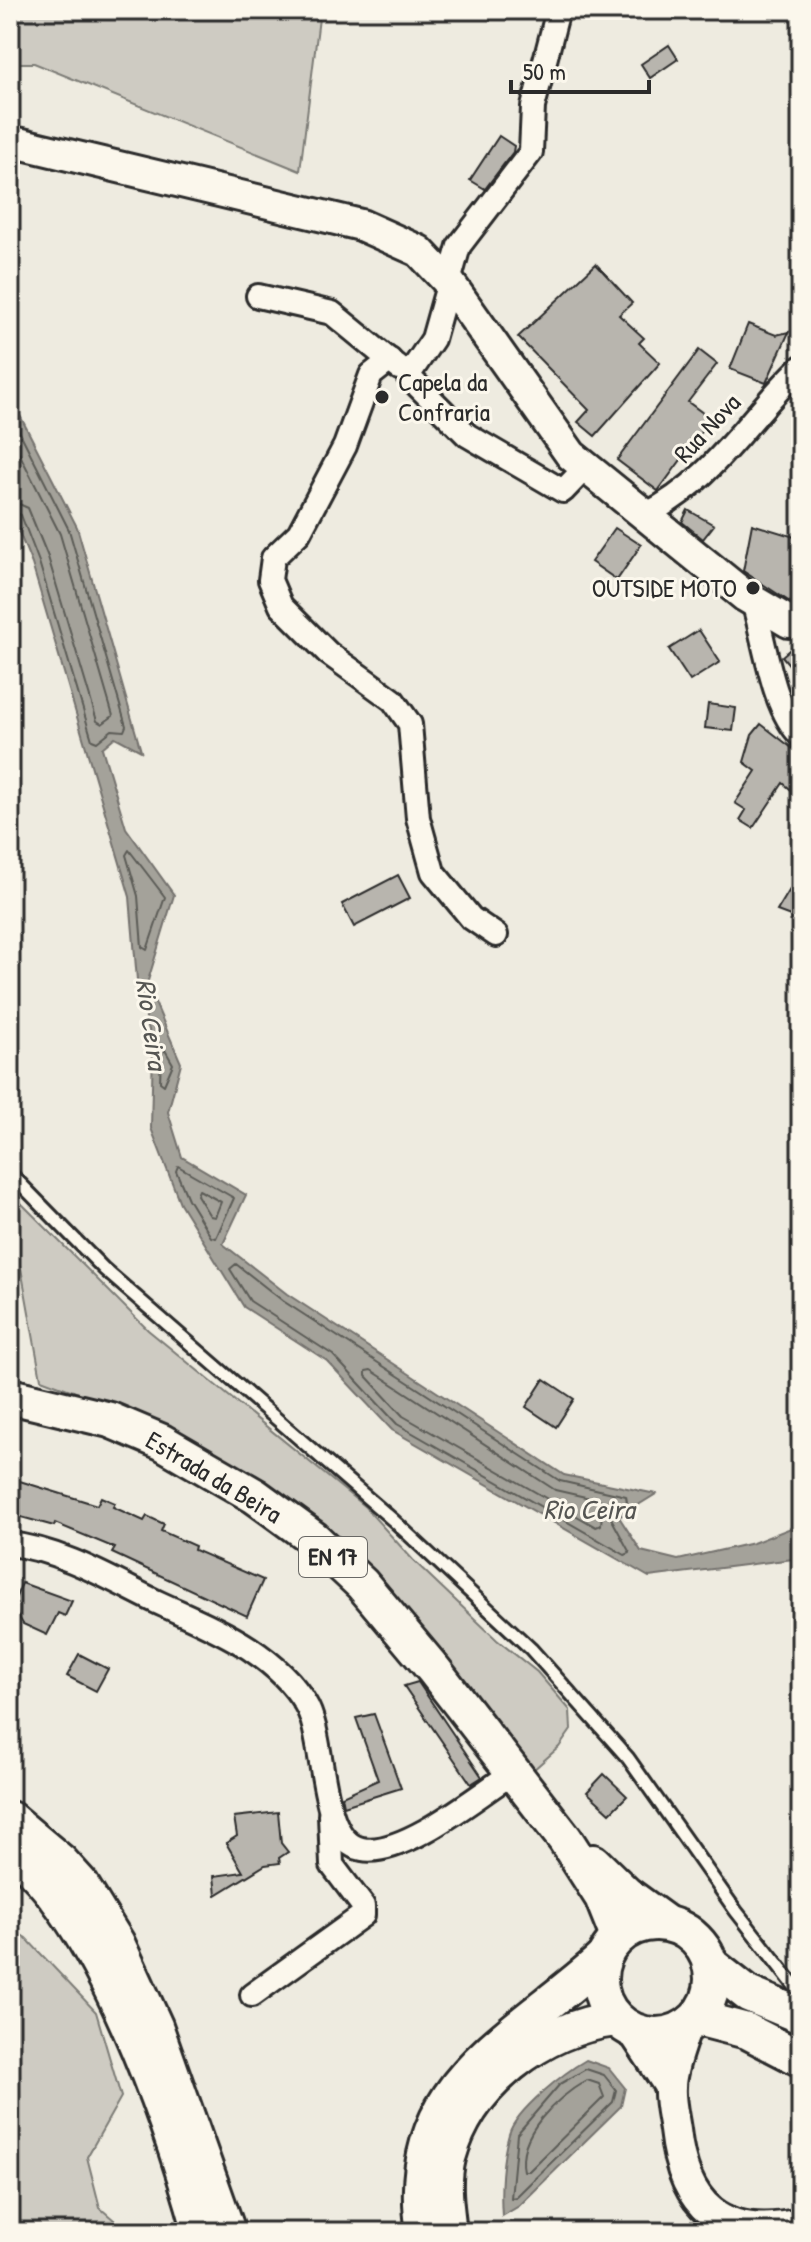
<svg xmlns="http://www.w3.org/2000/svg" width="811" height="2242" font-family="'Patrick Hand',sans-serif">
	<style>
		.green { fill: #cecbc2; stroke: #7c7b76; stroke-width: 2 }
		.water { fill: #a4a29a; stroke: #74726e; stroke-width: 2 }
		.lines { fill: none; stroke-linecap: round; stroke-linejoin: round }
		.shore { stroke: #5b5b57; stroke-width: 2 }
		.building { fill: #b8b5ae; stroke: #2b2b2b; stroke-width: 2 }
		.lane-casing { stroke: #2b2b2b; stroke-width: 17 }
		.street-casing { stroke: #2b2b2b; stroke-width: 28 }
		.secondary-casing { stroke: #2b2b2b; stroke-width: 36 }
		.primary-casing { stroke: #2b2b2b; stroke-width: 40 }
		.lane { stroke: #fbf7ec; stroke-width: 11 }
		.street { stroke: #fbf7ec; stroke-width: 22 }
		.secondary { stroke: #fbf7ec; stroke-width: 30 }
		.primary { stroke: #fbf7ec; stroke-width: 34 }
		.poi-dot { fill: #2b2b2b; stroke: #fbf7ec; stroke-width: 3 }
		.labels { text-anchor: middle; stroke-width: 6; stroke-linejoin: round; paint-order: stroke }
		.shield { fill: #fbf7ec; stroke: #696865; stroke-width: 2 }
		.shield-label { font-size: 24px; font-weight: bold; fill: #2b2b2b }
		.poi-label { font-size: 26px; fill: #2b2b2b; stroke: #fbf7ec; text-anchor: start }
		.street-label { font-size: 26px; fill: #2b2b2b; stroke: #fbf7ec }
		.water-label { font-size: 28px; font-style: italic; fill: #555552; stroke: #fbf7ec }
	</style>
	<rect width="100%" height="100%" fill="#eeebe0"/>
	<filter id="ink" filterUnits="userSpaceOnUse"><feTurbulence type="fractalNoise" baseFrequency=".0125" numOctaves="2"/><feDisplacementMap in="SourceGraphic" scale="16" xChannelSelector="R" yChannelSelector="G"/><feConvolveMatrix kernelMatrix="1 2 1 2 8 2 1 2 1" color-interpolation-filters="sRGB"/></filter>
	<g filter="url(#ink)">
		<g class="green">
			<polygon points="10,10 320,10 300,171 34,63 10,63"/>
			<polygon points="10,1192 148,1330 365,1507 413,1560 497,1640 537,1672 570,1710 571,1730 559,1747 532,1771 455,1667 363,1563 110,1405 41,1379 21,1268 10,1251"/>
			<polygon points="10,1928 26,1938 96,2012 121,2097 87,2157 100,2208 128,2232 10,2232"/>
		</g>
		<g class="water">
			<polygon points="10,396 77,527 141,751 115,737 102,748 126,828 174,895 147,984 181,1063 168,1112 182,1157 246,1195 223,1244 287,1294 564,1475 656,1494 619,1517 641,1551 678,1560 753,1543 801,1524 801,1558 649,1577 392,1430 327,1361 244,1307 180,1203 151,1128 153,1047 137,980 130,897 32,564 10,510"/>
			<path d="M586,2060L609,2068L625,2088L621,2106L519,2206L502,2216C500,2191 502,2158 509,2134C516,2110 565,2072 586,2060Z"/>
		</g>
		<g class="lines">
			<g class="shore">
				<polyline points="10,413 69,530 126,726 124,731 112,730 97,742 92,740 39,562 21,515 10,510"/>
				<polyline points="10,435 60,534 113,716 102,724 97,721 48,557 28,508 10,500"/>
				<polygon points="129,850 165,897 147,950 142,947 138,896 126,855"/>
				<polygon points="165,1050 173,1064 164,1085 160,1082 161,1054"/>
				<polygon points="178,1166 234,1198 216,1238 211,1237 188,1199 176,1171"/>
				<polygon points="199,1190 221,1202 215,1217 210,1216 197,1195"/>
				<polygon points="236,1264 283,1301 560,1481 626,1496 627,1502 614,1510 611,1518 630,1553 625,1555 397,1424 333,1355 250,1301 230,1269"/>
				<polygon points="371,1370 555,1490 603,1501 601,1525 596,1527 403,1416 366,1376 366,1371"/>
				<polygon points="586,2069 604,2075 616,2090 613,2102 516,2197 511,2198 517,2134 560,2084"/>
				<path d="M587,2080L599,2084L604,2097L529,2171H524C516,2134 558,2097 587,2080Z"/>
			</g>
		</g>
		<g class="building">
			<polygon points="669,45 678,59 650,78 641,64"/>
			<polygon points="499,136 514,146 513,152 485,189 470,180"/>
			<polygon points="596,264 632,303 619,315 644,338 639,343 660,363 595,436 578,422 589,410 518,337"/>
			<polygon points="748,324 776,335 789,332 766,383 730,369"/>
			<polygon points="699,350 717,364 688,402 711,419 658,491 617,460"/>
			<polygon points="688,510 714,525 703,539 682,522"/>
			<polygon points="752,524 801,539 801,603 793,604 743,571"/>
			<polygon points="615,528 641,545 617,580 591,562"/>
			<polygon points="699,630 720,662 690,681 669,649"/>
			<polygon points="795,645 801,652 801,679 782,656"/>
			<polygon points="708,704 736,708 733,731 705,728"/>
			<polygon points="761,724 801,755 801,798 783,783 753,828 740,820 746,810 735,803 756,771 744,762 752,735"/>
			<polygon points="801,871 801,920 777,911"/>
			<polygon points="398,875 410,898 354,927 342,904"/>
			<polygon points="544,1379 574,1399 556,1427 526,1407"/>
			<polygon points="10,1478 97,1505 101,1497 115,1503 113,1507 144,1521 147,1516 164,1524 161,1531 195,1546 194,1550 263,1580 247,1616 112,1553 115,1548 55,1523 54,1526 10,1514"/>
			<polygon points="22,1583 72,1601 65,1616 58,1613 47,1635 23,1624 12,1606"/>
			<polygon points="79,1654 108,1669 96,1691 67,1676"/>
			<polygon points="418,1682 482,1777 471,1784 404,1686"/>
			<polygon points="374,1714 401,1788 344,1806 342,1796 378,1780 356,1718"/>
			<polygon points="604,1774 627,1796 610,1813 587,1792"/>
			<polygon points="278,1812 281,1843 288,1852 279,1858 280,1863 265,1865 216,1895 214,1876 243,1872 226,1843 237,1836 234,1817"/>
		</g>
		<g class="lines">
			<defs>
				<polyline id="lane" points="10,1173 104,1269 393,1520 531,1649 628,1758 736,1911 801,1994"/>
				<g id="street">
					<polyline points="558,10 533,107 531,152 459,246 433,339 408,376 467,435 563,491 586,467"/>
					<polyline points="258,296 332,313 399,368"/>
					<polyline points="390,360 371,375 345,446 299,533 273,558 270,580 281,606 328,653 393,700 410,724 418,818 433,872 471,918 496,935"/>
					<path d="M645,515C716,479 746,419 801,367"/>
					<path d="M753,602C765,640 772,709 801,736"/>
					<path d="M10,1544C62,1550 110,1579 157,1602C187,1616 220,1629 249,1648C270,1662 292,1681 305,1703C327,1737 317,1841 362,1849C403,1857 479,1795 512,1773"/>
					<polyline points="252,1995 363,1915 363,1906 332,1865 330,1815"/>
				</g>
				<g id="secondary">
					<polyline points="10,141 361,225 419,251 451,285 571,455 745,596 789,622 801,621"/>
					<path d="M685,2028C680,2046 670,2068 670,2087C669,2101 673,2116 675,2130C683,2205 721,2242 801,2224"/>
					<polyline points="634,2032 669,2085"/>
				</g>
				<g id="primary">
					<polyline points="10,1396 110,1420 162,1442 255,1496 314,1539 362,1584 434,1670 565,1839 602,1897 618,1937"/>
					<polyline points="10,1819 60,1861 80,1883 117,1943 155,2026 228,2232"/>
					<path d="M10,1850C101,1917 171,2124 201,2232"/>
					<polyline points="593,1862 626,1894 666,1923"/>
					<circle cx="656" cy="1979" r="56"/>
					<polyline points="710,1964 748,1994 801,2016"/>
					<polyline points="697,2018 747,2031 801,2059"/>
					<path d="M424,2232C400,2084 512,2041 604,1957"/>
					<path d="M449,2232C446,2208 442,2182 448,2158C468,2084 541,2028 615,2019"/>
				</g>
			</defs>
			<use href="#lane" class="lane-casing"/>
			<use href="#street" class="street-casing"/>
			<use href="#secondary" class="secondary-casing"/>
			<use href="#primary" class="primary-casing"/>
			<use href="#lane" class="lane"/>
			<use href="#street" class="street"/>
			<use href="#secondary" class="secondary"/>
			<use href="#primary" class="primary"/>
		</g>
	</g>
	<g class="poi-dot">
		<circle cx="382" cy="397" r="8"/>
		<circle cx="753" cy="588" r="8"/>
	</g>
	<g class="labels">
		<rect class="shield" x="299" y="1537" width="68" height="40" rx="6"/>
		<g class="shield-label">
			<text x="333" y="1565">EN 17</text>
		</g>
		<g class="poi-label">
			<text x="398" y="391">Capela da<tspan x="398" dy="30">Confraria</tspan></text>
			<text x="737" y="597" text-anchor="end">OUTSIDE MOTO</text>
		</g>
		<g class="street-label">
			<text transform="translate(707 428) rotate(-47)" y="9">Rua Nova</text>
			<text transform="translate(214 1477) rotate(31)" y="9">Estrada da Beira</text>
		</g>
		<g class="water-label">
			<text transform="translate(152 1024) rotate(82)" y="10">Rio Ceira</text>
			<text x="589" y="1519">Rio Ceira</text>
		</g>
	</g>
	<rect width="811" height="2242" fill="none" stroke="#fbf7ec" stroke-width="40"/>
	<rect x="20" y="20" width="771" height="2202" fill="none" stroke="#2b2b2b" stroke-width="3" filter="url(#ink)"/>
	<path d="M511 80v12h138v-12" fill="none" stroke="#2b2b2b" stroke-width="4"/>
	<text x="523" y="80" font-size="24" fill="#2b2b2b" stroke="#fbf7ec" stroke-width="6" paint-order="stroke">50 m</text>
</svg>
